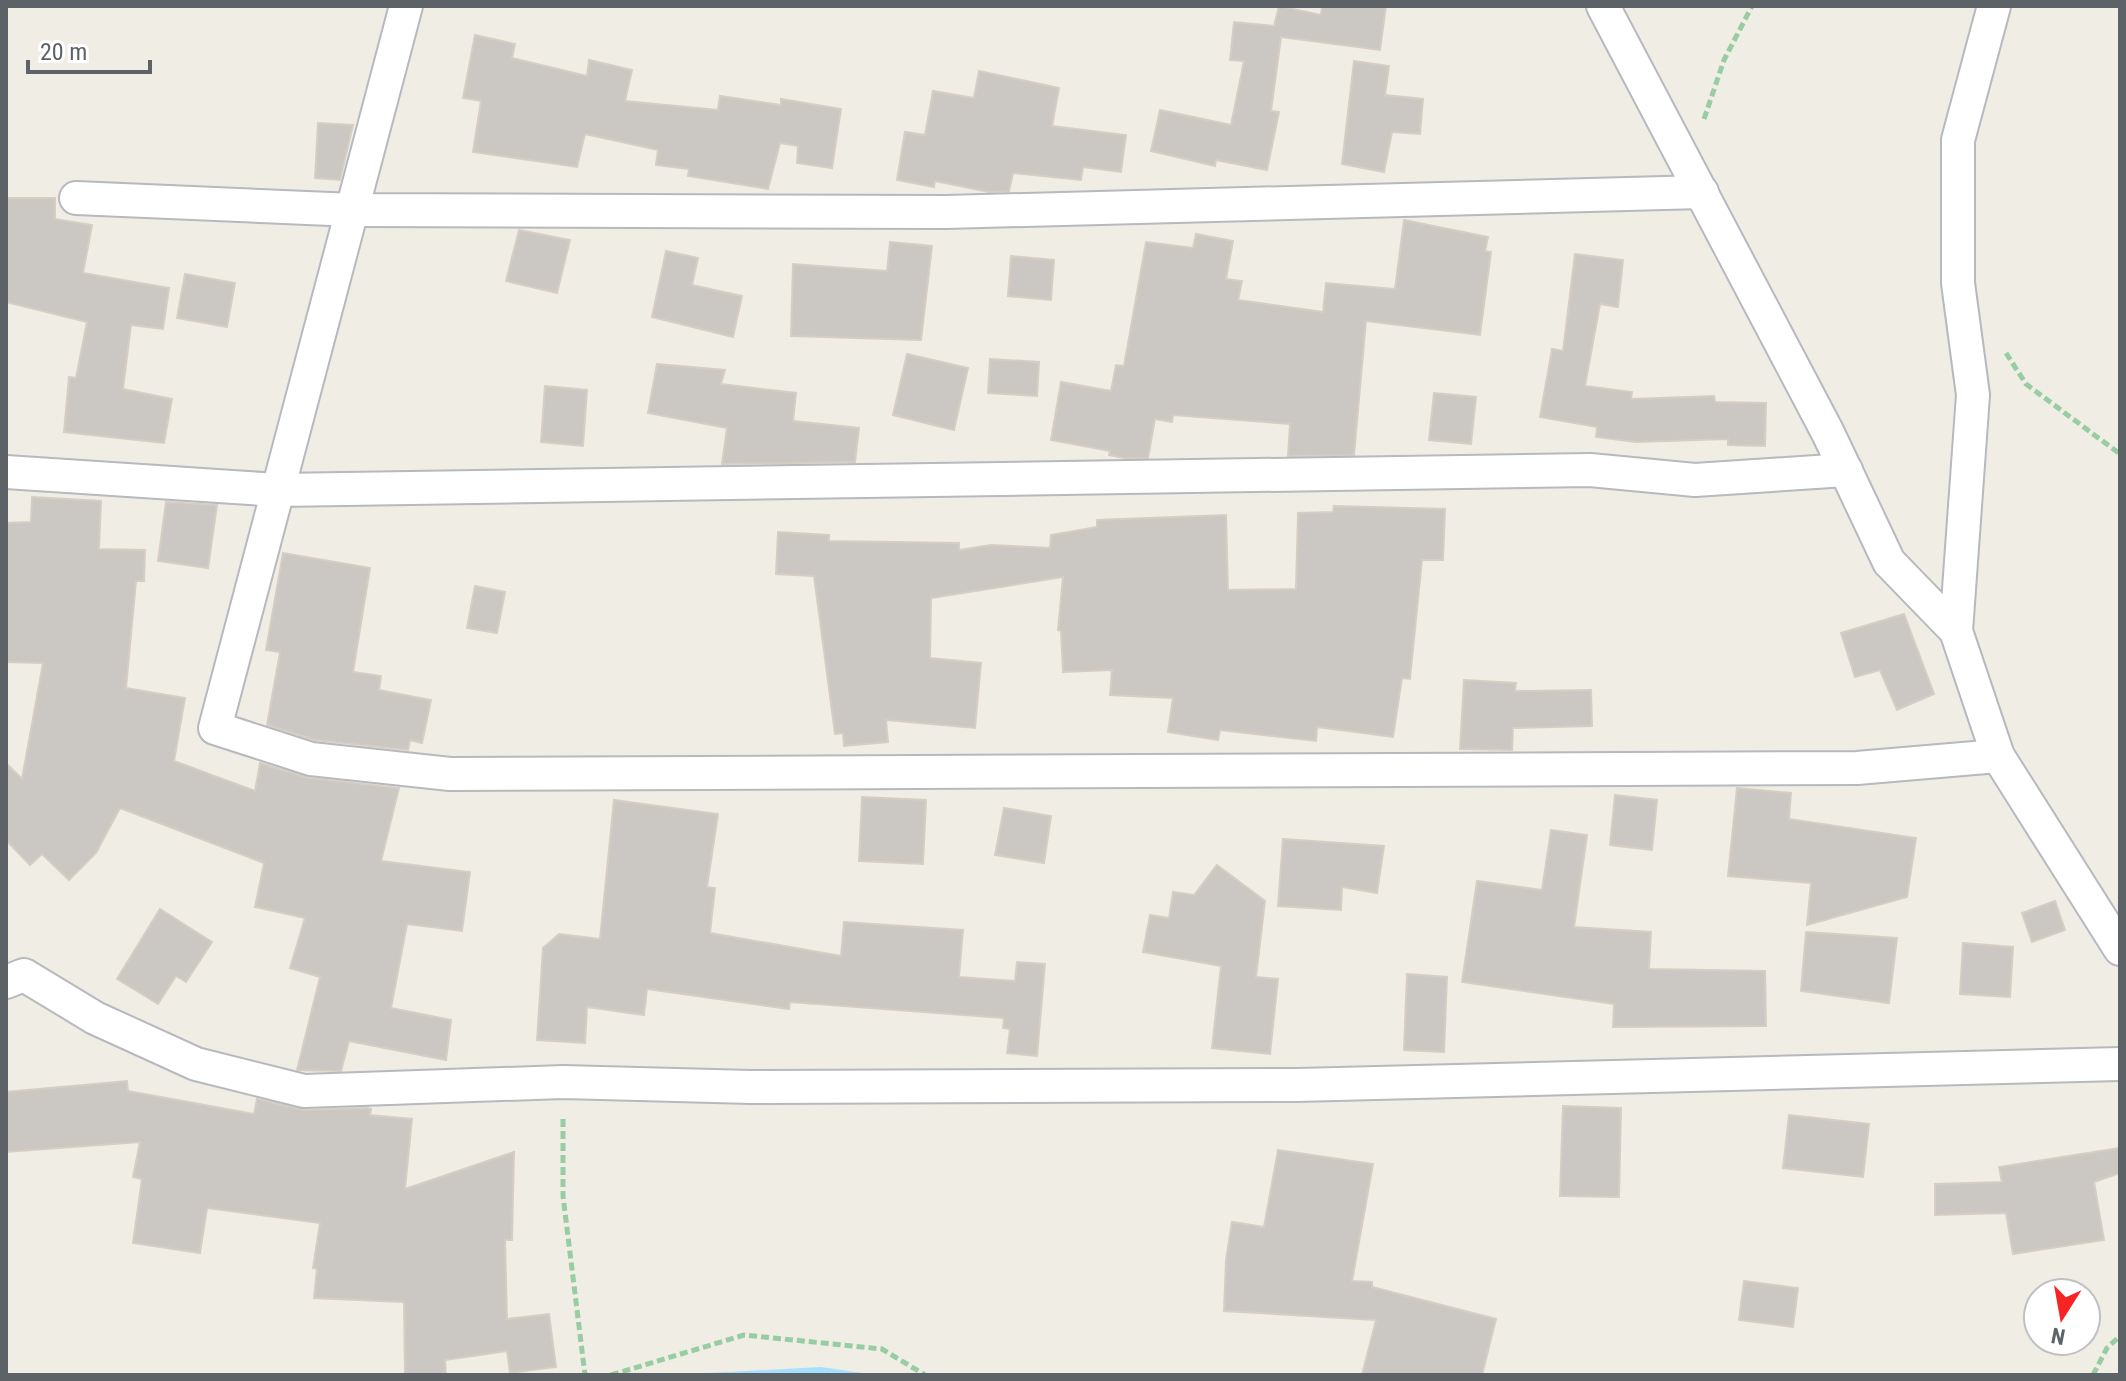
<svg xmlns="http://www.w3.org/2000/svg" width="2126" height="1381" font-family="'Roboto Condensed',sans-serif">
	<style>
		.water { fill: #a6e0ff }
		.building { fill: #cbc7c2; stroke: #d6cec3; stroke-width: 2 }
		.lines { fill: none; stroke-linecap: round; stroke-linejoin: round }
		.minor-casing { stroke: #b6b9bd; stroke-width: 36 }
		.path { stroke: #98cca2; stroke-width: 5; stroke-dasharray: 8 4; stroke-linecap: butt }
		.minor { stroke: #fff; stroke-width: 32 }
	</style>
	<rect width="100%" height="100%" fill="#f0ede5"/>
	<polygon class="water" points="821,1367 876,1375 671,1375"/>
	<g class="building">
		<polygon points="1279,6 1321,15 1322,6 1386,6 1380,50 1281,37 1271,111 1279,112 1267,170 1216,160 1215,166 1151,151 1160,110 1231,125 1244,61 1230,60 1234,22 1274,26"/>
		<polygon points="475,35 515,44 512,58 587,76 589,60 632,70 625,101 718,110 720,96 781,105 781,99 841,109 832,168 797,163 798,146 780,143 768,189 688,176 689,169 656,165 658,150 585,134 577,167 473,152 481,101 463,98"/>
		<polygon points="1354,61 1389,66 1385,95 1423,99 1420,134 1392,132 1384,172 1342,164"/>
		<polygon points="979,71 1059,88 1052,126 1126,135 1121,172 1083,167 1081,180 1013,173 1009,191 989,192 935,181 934,187 897,180 905,132 925,135 933,91 974,98"/>
		<polygon points="318,123 353,125 340,180 315,178"/>
		<polygon points="6,198 55,198 55,219 92,225 83,273 169,288 163,329 131,325 123,389 172,399 164,443 64,432 69,377 76,378 87,322 6,302"/>
		<polygon points="1404,220 1488,237 1485,251 1491,252 1480,335 1366,321 1354,455 1288,456 1290,424 1173,415 1172,422 1155,419 1148,458 1124,458 1109,455 1110,451 1051,440 1061,382 1111,391 1116,365 1124,366 1146,242 1193,248 1196,234 1233,241 1226,279 1242,281 1238,300 1323,312 1326,283 1395,289"/>
		<polygon points="519,230 570,240 557,293 506,281"/>
		<polygon points="890,242 932,246 921,340 791,336 793,264 887,271"/>
		<polygon points="666,251 698,258 692,285 742,296 733,337 652,317"/>
		<polygon points="1575,254 1623,260 1618,307 1600,304 1585,386 1632,392 1631,399 1714,396 1715,402 1766,403 1765,446 1728,445 1728,439 1636,442 1596,437 1597,427 1540,417 1552,349 1563,351"/>
		<polygon points="1011,256 1054,260 1051,300 1008,296"/>
		<polygon points="185,274 235,283 227,327 177,318"/>
		<polygon points="907,354 968,368 954,430 893,415"/>
		<polygon points="990,359 1039,362 1037,396 988,393"/>
		<polygon points="657,364 725,370 721,384 796,393 793,421 859,428 855,462 722,464 727,428 648,413"/>
		<polygon points="545,386 587,390 583,446 541,442"/>
		<polygon points="1434,393 1476,397 1471,444 1429,440"/>
		<polygon points="32,497 101,501 99,549 145,550 144,581 136,581 126,688 185,698 174,761 255,791 260,763 309,778 399,788 381,861 470,872 462,931 407,924 391,1008 451,1020 446,1060 349,1041 341,1071 297,1070 320,977 290,968 305,918 255,907 264,863 120,808 96,853 69,880 42,854 30,865 6,840 6,763 22,779 43,663 6,662 6,523 31,522"/>
		<polygon points="166,502 217,505 208,568 158,561"/>
		<polygon points="1334,506 1445,509 1443,560 1422,560 1410,679 1402,678 1393,737 1317,727 1316,741 1220,730 1218,740 1168,732 1173,698 1110,695 1112,670 1063,672 1061,631 1058,630 1063,577 931,598 930,658 981,663 975,728 886,720 888,742 844,746 843,733 835,734 814,576 776,574 778,532 829,535 829,541 959,543 959,550 991,545 1050,548 1051,535 1097,527 1097,520 1226,515 1228,590 1296,589 1298,513 1333,512"/>
		<polygon points="283,553 370,568 353,672 381,676 379,690 431,700 422,743 410,740 408,750 315,740 267,725 280,652 266,650"/>
		<polygon points="475,586 505,592 497,633 467,628"/>
		<polygon points="1904,614 1934,694 1897,710 1880,670 1855,677 1841,633"/>
		<polygon points="1464,680 1516,683 1515,691 1591,690 1592,726 1513,728 1512,750 1460,749"/>
		<polygon points="1737,788 1791,793 1789,819 1916,838 1907,897 1807,925 1811,883 1728,876"/>
		<polygon points="1615,795 1657,800 1652,850 1610,845"/>
		<polygon points="862,797 926,800 923,864 859,861"/>
		<polygon points="614,800 718,814 707,887 715,888 710,933 841,956 844,922 963,930 959,977 1015,981 1017,962 1045,964 1037,1056 1007,1053 1010,1029 1003,1028 1004,1018 790,1002 789,1009 647,989 644,1015 587,1007 585,1043 537,1040 543,948 559,934 600,939"/>
		<polygon points="1004,808 1051,816 1044,863 995,855"/>
		<polygon points="1551,830 1587,835 1574,927 1651,932 1649,969 1765,971 1766,1026 1613,1027 1614,1004 1462,982 1477,881 1542,890"/>
		<polygon points="1283,839 1384,846 1377,893 1342,887 1341,910 1278,906"/>
		<polygon points="1217,865 1265,901 1256,977 1278,979 1270,1054 1212,1048 1221,966 1143,952 1150,915 1169,918 1173,892 1194,895"/>
		<polygon points="2055,901 2065,930 2032,942 2022,913"/>
		<polygon points="160,909 212,942 186,982 176,976 158,1004 117,979"/>
		<polygon points="1806,932 1897,938 1889,1003 1801,991"/>
		<polygon points="1963,943 2013,947 2010,997 1960,994"/>
		<polygon points="1407,974 1447,977 1444,1052 1404,1050"/>
		<polygon points="127,1081 128,1091 254,1114 257,1099 304,1110 367,1108 371,1109 370,1115 412,1119 405,1189 514,1152 512,1240 505,1240 507,1319 549,1314 556,1367 510,1373 507,1351 445,1360 446,1375 405,1375 404,1302 314,1298 317,1269 313,1268 320,1223 207,1208 200,1253 133,1243 142,1179 133,1177 140,1142 6,1152 6,1092"/>
		<polygon points="1563,1106 1621,1108 1619,1197 1560,1196"/>
		<polygon points="1789,1115 1869,1124 1863,1177 1783,1168"/>
		<polygon points="2120,1148 2120,1173 2094,1182 2104,1240 2013,1254 2006,1213 1935,1215 1935,1184 2002,1182 1999,1167"/>
		<polygon points="1278,1150 1373,1164 1352,1281 1372,1282 1372,1287 1496,1319 1482,1375 1362,1375 1376,1320 1224,1311 1226,1260 1232,1222 1264,1227"/>
		<polygon points="1744,1281 1798,1288 1793,1327 1739,1320"/>
	</g>
	<g class="lines">
		<defs>
			<g id="minor">
				<polyline points="406,6 215,728 311,759 450,774 1857,768 1998,756"/>
				<polyline points="1603,6 1828,433 1889,562 1956,631"/>
				<polyline points="1994,6 1958,140 1958,283 1973,395 1956,631 1998,756 2120,949"/>
				<polyline points="76,198 354,210 946,212 1702,192"/>
				<polyline points="6,472 278,490 1590,470 1695,480 1846,470"/>
				<polyline points="6,982 24,975 95,1018 196,1064 304,1091 563,1082 751,1087 1297,1085 2120,1064"/>
			</g>
		</defs>
		<use href="#minor" class="minor-casing"/>
		<g class="path">
			<polyline points="1704,119 1724,60 1752,6"/>
			<polyline points="2006,353 2026,384 2120,454"/>
			<polyline points="563,1119 563,1196 585,1375"/>
			<polyline points="611,1375 744,1335 882,1349 925,1375"/>
			<polyline points="2093,1375 2107,1348 2120,1336"/>
		</g>
		<use href="#minor" class="minor"/>
	</g>
	<rect width="2126" height="1381" fill="none" stroke="#5d6267" stroke-width="16"/>
	<g transform="translate(2062 1317) rotate(191)"><circle r="38" fill="#ffffff" stroke="#bec0c2" stroke-width="2"/>
	<path d="M0-6L14 30L0 20L-14 30Z" fill="#f72425"/>
	<text y="-12" font-size="22" font-weight="bold" text-anchor="middle" fill="#5d6267">N</text>
	</g>
	<path d="M28 60v12h122v-12" fill="none" stroke="#5d6267" stroke-width="4"/>
	<text x="40" y="60" font-size="24" fill="#5d6267" stroke="#ffffff" stroke-width="6" paint-order="stroke">20 m</text>
</svg>
